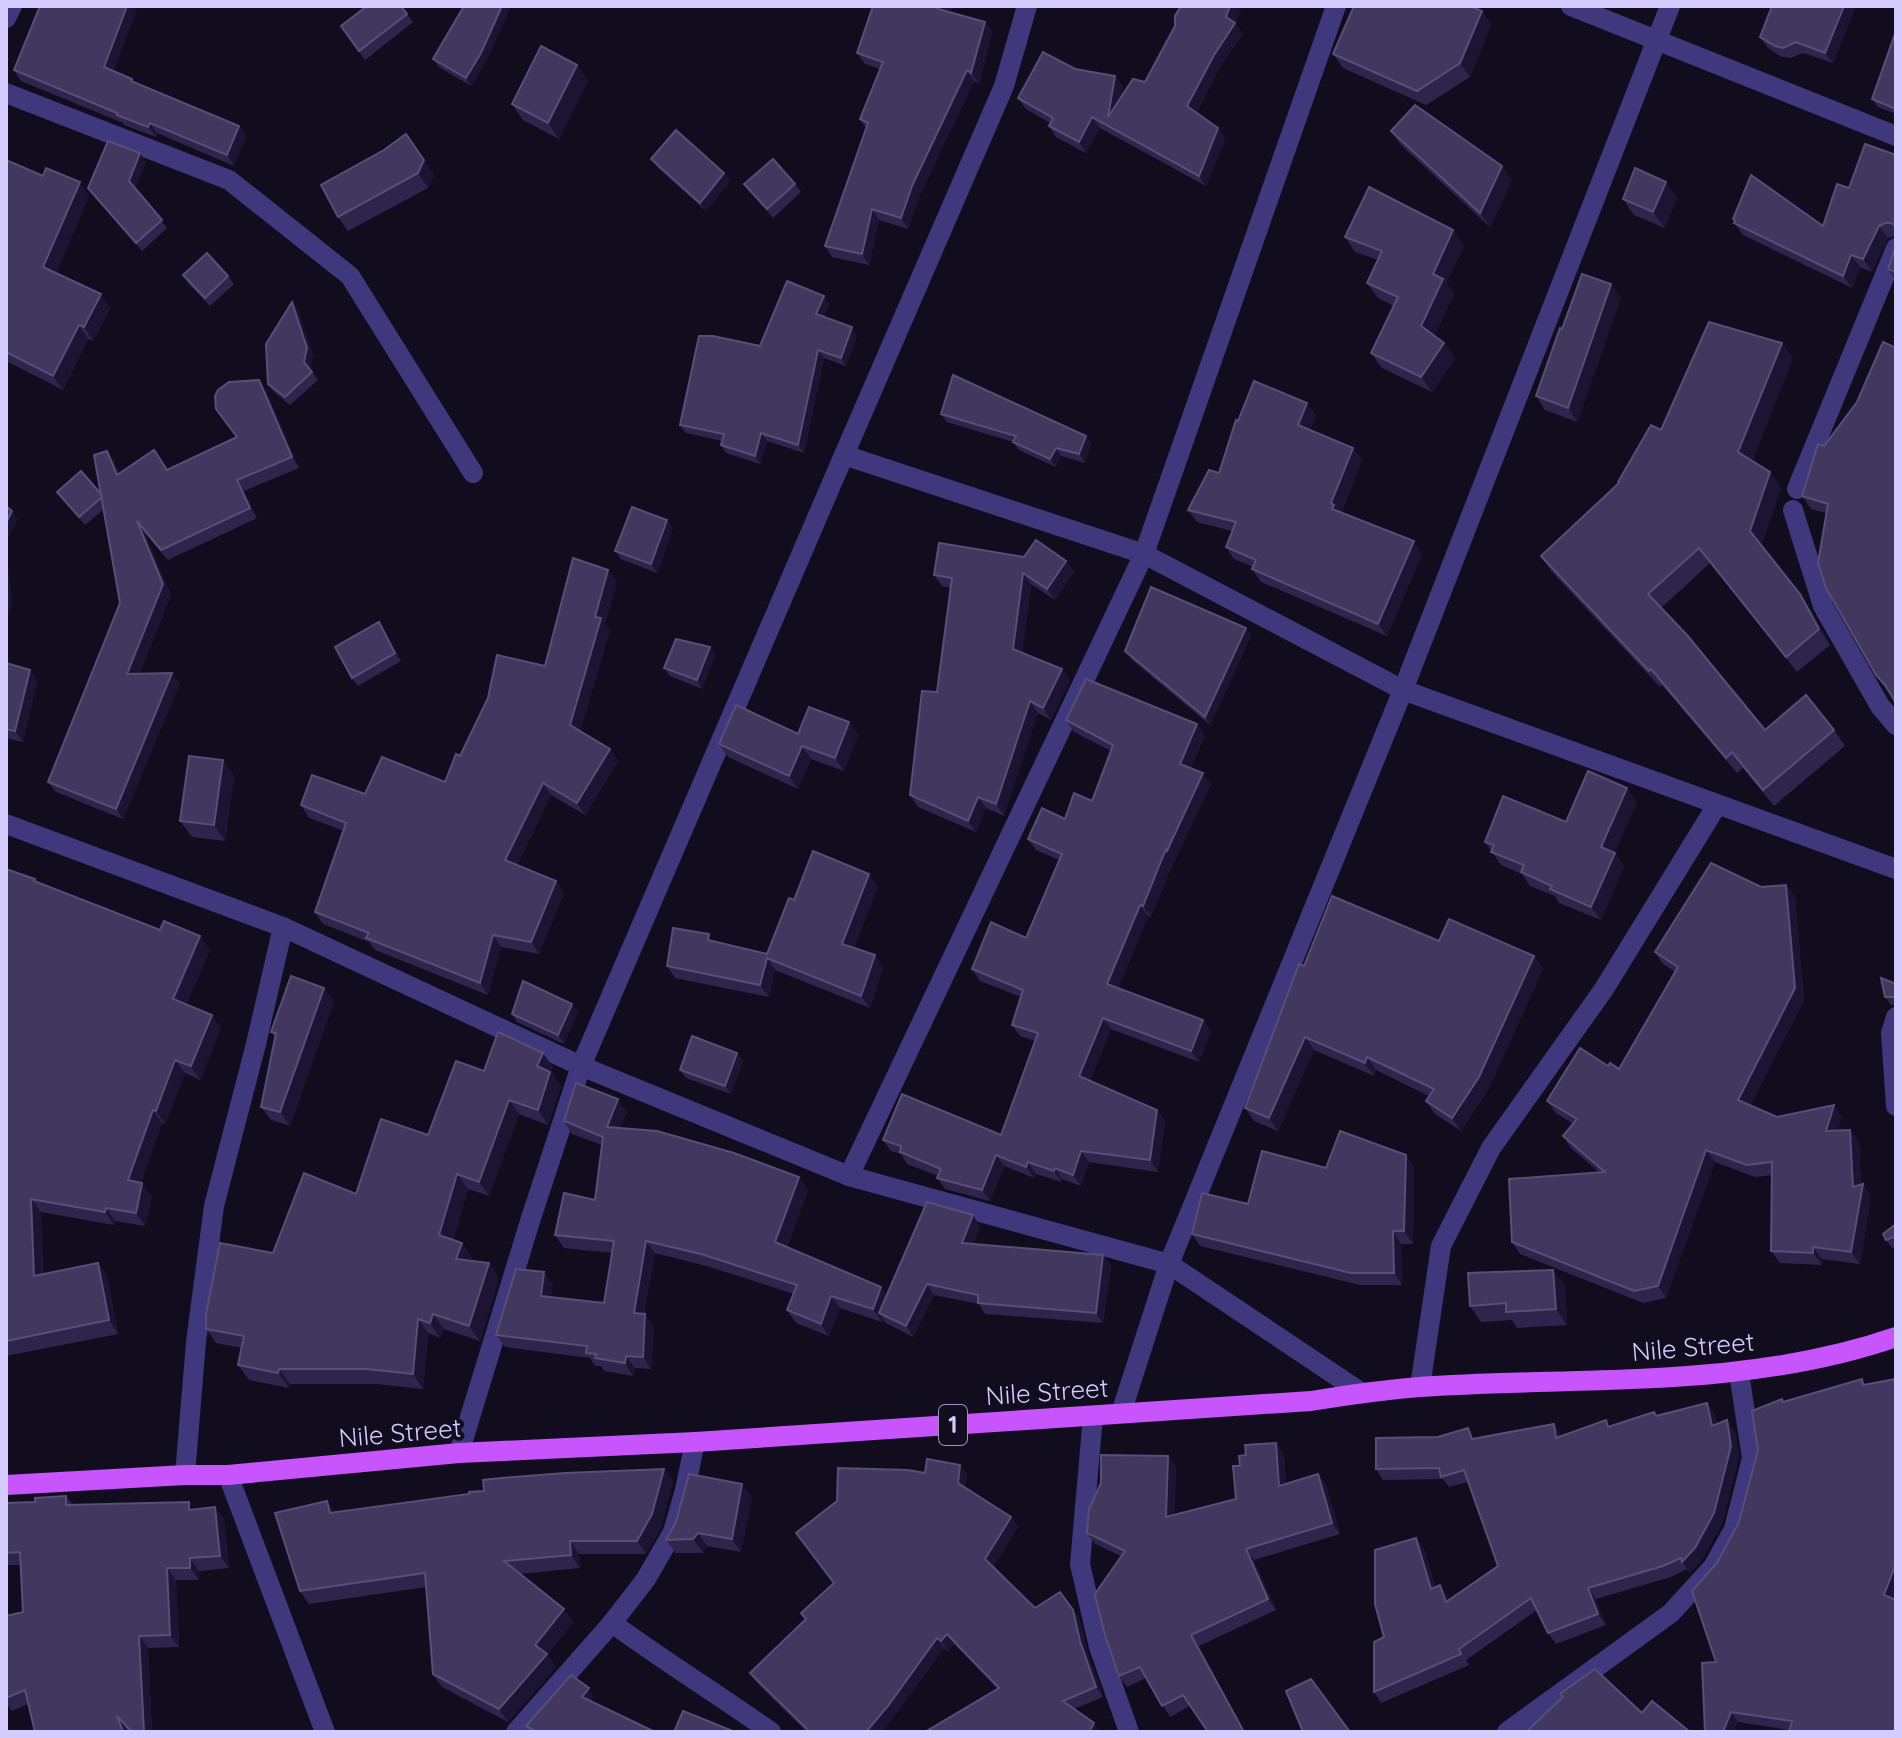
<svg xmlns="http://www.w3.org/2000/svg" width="1902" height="1738" font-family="Quicksand,sans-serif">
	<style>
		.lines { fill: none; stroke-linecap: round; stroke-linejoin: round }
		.minor { stroke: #3f387d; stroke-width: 20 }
		.primary { stroke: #c754fc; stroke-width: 20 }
		.wall { fill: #2f254c }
		.shaded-wall { fill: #1c1432 }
		.building { fill: #41375f; stroke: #584e78; stroke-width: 2 }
		.labels { text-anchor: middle; stroke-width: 8; stroke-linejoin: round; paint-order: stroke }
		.shield { fill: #110d1f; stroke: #9a92bb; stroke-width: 2 }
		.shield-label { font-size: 24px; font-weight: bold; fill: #d4cbfe }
		.street-label { font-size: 26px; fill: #d4cbfe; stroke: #110d1f }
	</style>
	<rect width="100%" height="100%" fill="#110d1f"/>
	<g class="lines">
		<g class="minor">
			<polyline points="1336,6 1144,554 849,1176 1169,1264 1362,1393"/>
			<polyline points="1571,6 1896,136"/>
			<polyline points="6,18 12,6"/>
			<polyline points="6,93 229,180 350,276 473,473"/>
			<polyline points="844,455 1004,86 1027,6"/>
			<polyline points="1797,489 1896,248"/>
			<polyline points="1793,510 1823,606 1880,706 1896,725"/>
			<polyline points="6,824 283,927 581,1066 849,1176"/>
			<polyline points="1896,1017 1891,1033 1896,1106"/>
			<polyline points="1420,1387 1441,1246 1491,1148 1604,989 1717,805"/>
			<polyline points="1121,1413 1169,1264 1403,690 1670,6"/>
			<polyline points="1093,1416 1080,1564 1099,1647 1129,1732"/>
			<polyline points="459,1453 531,1218 581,1066 844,455 1144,554 1403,690 1896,869"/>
			<polyline points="185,1475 196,1342 214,1206 256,1044 283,927"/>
			<polyline points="228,1475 325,1732"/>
			<path d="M612,1623C664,1661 719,1695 771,1732"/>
			<polyline points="516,1732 612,1623 646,1579 673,1532 685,1490 695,1442"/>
			<polyline points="1507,1732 1671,1613 1713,1567 1734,1529 1752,1458 1739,1373"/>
		</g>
		<path class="primary" d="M6,1485L185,1475H228L459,1453L695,1442L1311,1401C1347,1395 1383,1390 1419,1387C1578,1376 1743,1390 1896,1337"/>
	</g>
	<g class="wall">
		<polygon points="40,6 138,6 113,71 134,82 239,126 246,137 234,166 157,133 156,137 124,125 123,123 21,81 14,70"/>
		<polygon points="401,6 413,22 365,60 341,26"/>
		<polygon points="873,6 953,6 950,12 985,22 992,32 979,84 974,81 919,197 908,229 879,220 869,265 832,257 825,246 866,128 860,119 880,69 865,64 857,53"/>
		<polygon points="1181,6 1242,6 1235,23 1243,34 1221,65 1197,112 1218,128 1225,139 1206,186 1100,128 1086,153 1056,137 1049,126 1050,123 1026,109 1018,98 1075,69 1115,76 1123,87 1121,97 1145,82 1175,26"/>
		<polygon points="1772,6 1856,6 1833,63 1803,53 1791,58 1782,57 1768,48 1760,37"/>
		<polygon points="510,8 486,61 471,86 439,67 433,59"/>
		<polygon points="1482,11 1491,25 1470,77 1426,105 1343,68 1333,54"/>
		<polygon points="1896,31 1896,114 1878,107 1872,99"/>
		<polygon points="577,65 588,81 559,139 523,120 512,104"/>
		<polygon points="1391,131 1512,180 1490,227 1401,145"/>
		<polygon points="384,150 434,175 428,188 348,231 338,217"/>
		<polygon points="1896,155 1896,236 1888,238 1872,272 1860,267 1852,288 1743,235 1734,223 1735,221 1733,219 1823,226 1849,188"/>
		<polygon points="651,159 730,181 706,211 657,167"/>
		<polygon points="6,160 89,196 56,273 110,308 93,341 88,339 63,390 6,361"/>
		<polygon points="146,162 135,188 167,228 142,251 88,188"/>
		<polygon points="744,184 795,184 801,192 773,218"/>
		<polygon points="1677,198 1665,228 1634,215 1623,199"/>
		<polygon points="1453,230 1464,246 1446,283 1454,294 1434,336 1444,343 1455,358 1432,392 1382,368 1371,353 1394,306 1378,298 1367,283 1378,260 1355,252 1345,237"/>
		<polygon points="1896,246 1896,281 1888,269"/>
		<polygon points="183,275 228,276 234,284 210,306 189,284"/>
		<polygon points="1621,298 1577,422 1545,410 1536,396 1562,329"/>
		<polygon points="292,302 298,310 313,356 310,369 318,380 290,405 274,392 268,384"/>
		<polygon points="829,304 824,317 857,336 846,366 824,358 804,453 767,441 760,464 726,453 721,445 722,441 686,433 680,425 760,346"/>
		<polygon points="1782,343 1793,358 1752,461 1770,472 1781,488 1761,546 1810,609 1830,645 1797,672 1710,563 1661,608 1765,730 1834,730 1845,746 1774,806 1743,768 1737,773 1662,685 1660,687 1552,572 1541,556 1619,483 1661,430"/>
		<polygon points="259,380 266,391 299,468 244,491 257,518 168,560 144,532 171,595 139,674 180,683 123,819 56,792 48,782 120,603 104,509 85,525 57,492 101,494 107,451 114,462 119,473 167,470 236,437"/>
		<polygon points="941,414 1086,436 1091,444 1085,463 1061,456 1056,467 1019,450 1013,442 947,422"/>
		<polygon points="1316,415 1310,430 1353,448 1362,460 1341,513 1414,541 1422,554 1387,636 1261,582 1252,569 1253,567 1234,559 1226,547 1232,531 1197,522 1188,510 1219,473 1238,421"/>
		<polygon points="1824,446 1890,694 1876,675 1826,513 1811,509 1802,496"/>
		<polygon points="667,520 673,528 657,573 621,559 615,551"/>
		<polygon points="1024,557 1066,561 1074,572 1055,600 1031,584 1022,653 1070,680 1051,720 1038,713 1004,816 986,808 976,832 918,807 910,795 937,692 951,588 942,586 934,575"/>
		<polygon points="608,570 617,582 605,624 610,630 580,731 610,749 618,761 585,815 551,795 517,865 556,881 564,893 539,954 501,947 488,995 375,950 369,942 323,924 315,912 344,831 309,818 301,805 445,782 460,756 545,666"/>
		<polygon points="379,622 401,661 358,686 352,678"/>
		<polygon points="1246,628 1251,636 1210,725 1131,659 1125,651"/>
		<polygon points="710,647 715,655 702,689 670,676 664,668"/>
		<polygon points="6,663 30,670 37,681 23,742 6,738"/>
		<polygon points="1066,720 1205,735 1191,768 1211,784 1174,862 1174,861 1151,917 1148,916 1118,988 1203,1020 1211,1031 1199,1062 1111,1029 1090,1081 1157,1110 1165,1121 1158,1172 1089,1162 1081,1186 1062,1179 1062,1182 1036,1174 1034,1178 1004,1166 990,1201 945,1189 937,1178 938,1176 907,1164 901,1154 891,1151 883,1140 1001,1135 1035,1041 1020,1036 1012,1025 1021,997 980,981 972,969 1026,938 1059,860 1036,850 1028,839 1065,819 1092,801 1111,751 1074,732"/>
		<polygon points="849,722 858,735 844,771 811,759 798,789 728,757 719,744 798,734"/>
		<polygon points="223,760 234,776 225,841 192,837 180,821"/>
		<polygon points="1637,802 1614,853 1624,866 1601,920 1559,903 1555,896 1530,886 1522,874 1501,865 1485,842 1566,822"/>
		<polygon points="6,869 35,879 38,883 210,950 186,1004 221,1028 200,1080 185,1073 165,1124 162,1123 141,1183 152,1197 145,1226 115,1221 114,1225 41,1212 43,1274 98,1263 107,1276 118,1334 6,1356"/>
		<polygon points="1786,885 1795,897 1804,1000 1750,1105 1777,1117 1834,1105 1842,1117 1838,1130 1850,1130 1859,1142 1861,1184 1863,1184 1871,1196 1860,1264 1822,1259 1822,1265 1780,1263 1771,1251 1772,1175 1755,1177 1715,1162 1666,1298 1643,1303 1520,1254 1512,1242 1600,1173 1571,1148 1563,1136 1573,1124 1556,1113 1547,1101 1608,1066 1619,1069 1675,972 1663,964 1655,952 1761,887"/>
		<polygon points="878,886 854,948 883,967 870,1008 775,970 769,997 675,978 667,966 714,942 767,954 794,900"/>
		<polygon points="1439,941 1534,956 1543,969 1488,1090 1461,1131 1435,1114 1426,1101 1429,1096 1376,1070 1374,1076 1314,1050 1278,1131 1254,1121 1245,1108 1304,966"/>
		<polygon points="1896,984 1896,1005 1891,1005 1885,997"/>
		<polygon points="334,1001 290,1126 271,1120 261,1107 275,1037 271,1032"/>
		<polygon points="572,1004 578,1012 564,1044 517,1022 512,1014"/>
		<polygon points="737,1053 743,1061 731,1094 686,1078 680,1070"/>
		<polygon points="553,1067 551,1072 561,1086 548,1125 519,1114 489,1196 468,1189 453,1240 462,1243 472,1258 471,1261 489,1263 499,1278 480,1341 444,1329 440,1338 428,1333 423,1389 376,1384 290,1384 289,1388 249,1380 238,1365 242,1348 216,1343 206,1329 273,1253 356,1194 428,1135 484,1071"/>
		<polygon points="627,1112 620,1128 808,1190 787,1247 886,1295 980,1226 973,1244 1103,1255 1111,1266 1103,1323 985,1314 979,1304 934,1295 913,1337 886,1323 883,1319 882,1322 840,1308 829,1336 796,1323 787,1310 794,1294 710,1267 655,1253 644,1314 654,1326 651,1369 635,1368 633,1376 604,1371 601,1366 595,1366 590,1358 505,1347 496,1335 553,1285 551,1297 604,1303 612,1253 564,1248 555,1235 595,1200 602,1145 572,1134 564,1121"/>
		<polygon points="1414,1168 1413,1244 1401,1244 1402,1285 1360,1285 1200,1246 1192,1234 1248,1204"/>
		<polygon points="1896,1224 1896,1247 1892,1248 1886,1240"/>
		<polygon points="1565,1286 1567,1325 1517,1328 1512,1320 1481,1322 1470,1306"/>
		<polygon points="1862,1379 1865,1385 1789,1730 1738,1722 1734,1732 1705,1732 1716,1662 1717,1563 1739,1522 1783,1402"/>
		<polygon points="1715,1414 1717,1424 1735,1431 1739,1457 1722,1524 1702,1559 1690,1573 1687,1569 1671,1577 1596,1599 1606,1625 1556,1644 1548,1633 1537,1610 1466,1660 1469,1665 1381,1703 1374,1692 1384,1637 1424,1549 1435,1587 1448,1596 1449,1600 1498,1566 1468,1482 1449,1487 1443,1479 1383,1480 1376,1469 1476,1438 1562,1436 1657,1416"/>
		<polygon points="1284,1454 1286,1484 1318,1474 1326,1485 1340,1534 1254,1560 1276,1610 1199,1646 1190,1706 1170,1717 1146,1678 1127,1687 1119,1676 1121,1556 1095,1544 1087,1533 1168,1456 1176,1467 1174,1515 1236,1499 1240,1466"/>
		<polygon points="960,1465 967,1475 965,1488 1011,1517 1018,1527 993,1567 1035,1608 1060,1592 1080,1620 1087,1651 1103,1697 1074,1709 998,1689 954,1644 948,1651 944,1648 882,1732 807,1732 757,1683 750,1673 805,1620 801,1613 834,1583 796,1533 925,1473"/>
		<polygon points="664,1469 673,1482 661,1527 646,1554 579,1554 580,1568 519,1574 573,1622 547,1654 556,1667 508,1722 442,1687 433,1674 426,1587 309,1604 300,1591 335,1512"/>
		<polygon points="66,1496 72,1504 194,1509 215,1507 224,1520 229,1568 199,1571 199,1580 176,1580 179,1647 148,1648 152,1732 129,1732 126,1729 127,1732 35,1732 28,1704 12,1711 6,1703 6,1616 23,1612 21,1565 6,1565 6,1503 35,1502"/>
		<polygon points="752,1497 741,1552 707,1546 703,1553 676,1553 666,1540"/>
	</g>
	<g class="shaded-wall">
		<polygon points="127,6 138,6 111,78 104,67"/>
		<polygon points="502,6 509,6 510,8 486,61 471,86 466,78"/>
		<polygon points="940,6 953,6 945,20 938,9"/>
		<polygon points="1230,6 1242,6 1235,24 1235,23 1243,34 1221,65 1195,116 1187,106"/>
		<polygon points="1844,6 1856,6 1833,63 1825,53"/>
		<polygon points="1482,11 1491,25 1470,77 1460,63"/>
		<polygon points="985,22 992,32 979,84 971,73"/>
		<polygon points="577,65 588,81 559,139 548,123"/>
		<polygon points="967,70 974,81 919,197 908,229 901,218 912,186"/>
		<polygon points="1115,76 1123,87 1115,128 1108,117"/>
		<polygon points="1092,117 1100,128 1086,153 1079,142"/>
		<polygon points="150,123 157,133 156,137 148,127"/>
		<polygon points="239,126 246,137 234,166 227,155"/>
		<polygon points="1218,128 1225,139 1206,186 1199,176"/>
		<polygon points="140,153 146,162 135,189 129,181"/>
		<polygon points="424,160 434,175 428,188 418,173"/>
		<polygon points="1502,166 1512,180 1490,227 1480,213"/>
		<polygon points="724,173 730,181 706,211 700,203"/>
		<polygon points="80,182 89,196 53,281 43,267"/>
		<polygon points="1666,182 1677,198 1665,228 1653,212"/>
		<polygon points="872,209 879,220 869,265 862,254"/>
		<polygon points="1879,226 1888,238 1872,272 1863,259"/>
		<polygon points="1453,230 1464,246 1446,283 1454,294 1432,342 1421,326 1433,274"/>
		<polygon points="1851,255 1860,267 1852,288 1843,276"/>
		<polygon points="1611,284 1621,298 1577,422 1568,408"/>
		<polygon points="101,294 110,308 93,341 84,327"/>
		<polygon points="824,296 829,304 822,323 816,314"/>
		<polygon points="292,302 298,310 313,356 309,370 304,362"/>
		<polygon points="79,325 88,339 63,390 53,376"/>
		<polygon points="852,327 857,336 846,366 841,358"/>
		<polygon points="1444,343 1455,358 1432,392 1421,377"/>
		<polygon points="1782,343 1793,358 1749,468 1738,452"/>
		<polygon points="818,350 824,358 804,453 798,445"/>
		<polygon points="259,380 266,391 299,468 292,457"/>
		<polygon points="1307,403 1316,415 1307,437 1298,425"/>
		<polygon points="761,433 767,441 760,464 755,456"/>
		<polygon points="1086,436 1091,444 1085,463 1079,454"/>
		<polygon points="1056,448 1061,456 1056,467 1050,459"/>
		<polygon points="1353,448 1362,460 1340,514 1332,509 1331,503"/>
		<polygon points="107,451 114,462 124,485 117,475"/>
		<polygon points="1770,472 1781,488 1761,547 1750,531"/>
		<polygon points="237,480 244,491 257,518 250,508"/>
		<polygon points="12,511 18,519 6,542 6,523"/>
		<polygon points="667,520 673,528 657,573 651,564"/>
		<polygon points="137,521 144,532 171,595 134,685 127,674"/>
		<polygon points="1414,541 1422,554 1387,636 1378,624"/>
		<polygon points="1066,561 1074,572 1055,600 1047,589"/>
		<polygon points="6,566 9,571 12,602 6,623"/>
		<polygon points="608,570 617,582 605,624 610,630 578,737 570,725 595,617"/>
		<polygon points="1023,573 1031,584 1021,661 1013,649"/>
		<polygon points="1800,594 1810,609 1830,645 1819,629"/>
		<polygon points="379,622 384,630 401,661 395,653"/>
		<polygon points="1246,628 1251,636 1210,725 1205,717"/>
		<polygon points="710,647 715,655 702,689 697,680"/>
		<polygon points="1062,669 1070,680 1051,720 1043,708"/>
		<polygon points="30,670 37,681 23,742 15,731"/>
		<polygon points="172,673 180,683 123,819 116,809"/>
		<polygon points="1030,701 1038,713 1004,816 996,804"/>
		<polygon points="849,722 858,735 844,771 835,758"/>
		<polygon points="1197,724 1205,735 1188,775 1180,764"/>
		<polygon points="802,746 811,759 798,789 789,776"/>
		<polygon points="610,749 618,761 585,815 577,803"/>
		<polygon points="223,760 234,776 225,841 214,825"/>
		<polygon points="1203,773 1211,784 1174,862 1174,861 1151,917 1143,906 1166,849"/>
		<polygon points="543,783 551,795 513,872 505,860"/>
		<polygon points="1627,788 1637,802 1611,861 1601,847"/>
		<polygon points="978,797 986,808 976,832 968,821"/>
		<polygon points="1615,853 1624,866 1601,920 1591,907"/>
		<polygon points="869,874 878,886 851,957 842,944"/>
		<polygon points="556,881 564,893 539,954 531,942"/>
		<polygon points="1786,885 1795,897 1804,1000 1746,1112 1738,1100"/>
		<polygon points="1140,905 1148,916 1115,995 1107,984"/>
		<polygon points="493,935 501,947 488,995 480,983"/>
		<polygon points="200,936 210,950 182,1012 173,999"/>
		<polygon points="875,955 883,967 870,1008 861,996"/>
		<polygon points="1534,956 1543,969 1488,1090 1461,1131 1452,1118"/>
		<polygon points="767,958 775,970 769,997 760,985"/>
		<polygon points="324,988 334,1001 290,1126 280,1112"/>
		<polygon points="572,1004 578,1012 564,1044 558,1035"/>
		<polygon points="212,1015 221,1028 200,1080 191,1066"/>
		<polygon points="1103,1018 1111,1029 1087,1088 1079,1076"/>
		<polygon points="1203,1020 1211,1031 1199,1062 1191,1051"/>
		<polygon points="1305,1037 1314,1050 1278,1131 1269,1118"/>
		<polygon points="543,1053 553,1067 551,1072 561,1086 548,1125 538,1110 537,1066"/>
		<polygon points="737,1053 743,1061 731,1094 725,1086"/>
		<polygon points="1367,1057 1376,1070 1374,1076 1365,1063"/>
		<polygon points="175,1060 185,1073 165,1124 156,1111"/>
		<polygon points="618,1099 627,1112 616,1139 607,1127"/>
		<polygon points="509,1100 519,1114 489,1196 479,1182"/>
		<polygon points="1834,1105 1842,1117 1835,1143 1826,1131"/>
		<polygon points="153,1110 162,1123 137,1194 128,1180"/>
		<polygon points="1157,1110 1165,1121 1158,1172 1150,1160"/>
		<polygon points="1850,1130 1859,1142 1861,1191 1863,1184 1871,1196 1860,1264 1851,1252 1853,1187"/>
		<polygon points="1706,1150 1715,1162 1666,1298 1658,1286"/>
		<polygon points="1081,1151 1089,1162 1081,1186 1073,1175"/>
		<polygon points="996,1155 1004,1166 990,1201 982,1190"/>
		<polygon points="1406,1155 1414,1168 1413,1244 1404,1231"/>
		<polygon points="1028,1162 1036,1174 1034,1178 1026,1167"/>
		<polygon points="1055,1168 1062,1179 1062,1182 1054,1171"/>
		<polygon points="457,1174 468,1189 450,1249 439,1235"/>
		<polygon points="799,1177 808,1190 784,1254 775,1242"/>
		<polygon points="142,1183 152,1197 145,1226 136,1213"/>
		<polygon points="31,1199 41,1212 43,1289 34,1276"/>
		<polygon points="106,1208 115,1221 114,1225 105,1212"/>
		<polygon points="973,1215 980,1226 969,1253 962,1243"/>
		<polygon points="1393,1231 1401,1244 1402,1285 1394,1273"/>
		<polygon points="646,1241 655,1253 642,1325 634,1313"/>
		<polygon points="462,1243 472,1258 466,1274 456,1259"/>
		<polygon points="1813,1247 1822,1259 1822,1265 1813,1253"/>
		<polygon points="1103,1255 1111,1266 1103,1323 1096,1313"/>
		<polygon points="98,1263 107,1276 118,1334 109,1320"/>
		<polygon points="489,1263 499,1278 480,1341 469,1326"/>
		<polygon points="1553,1270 1565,1286 1567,1325 1556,1309"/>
		<polygon points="544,1272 553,1285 550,1308 541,1296"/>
		<polygon points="927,1284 934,1295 913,1337 906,1326"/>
		<polygon points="881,1287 890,1300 879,1313 883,1319 882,1322 873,1309"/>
		<polygon points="831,1296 840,1308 829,1336 821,1324"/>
		<polygon points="433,1314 444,1329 440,1338 430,1323"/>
		<polygon points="645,1314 654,1326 651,1369 643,1357"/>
		<polygon points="418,1319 428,1333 423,1389 413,1374"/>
		<polygon points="626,1356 635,1368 633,1376 625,1363"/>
		<polygon points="279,1369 290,1384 289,1388 278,1373"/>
		<polygon points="1707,1403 1715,1414 1720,1437 1712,1426"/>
		<polygon points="1727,1420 1735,1431 1739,1457 1722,1524 1702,1559 1690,1573 1682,1562"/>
		<polygon points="1554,1424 1562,1435 1556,1438"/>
		<polygon points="1276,1443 1284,1454 1287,1497 1279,1486"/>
		<polygon points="1168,1456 1176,1467 1174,1528 1166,1517"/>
		<polygon points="960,1465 967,1475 965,1493 958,1483"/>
		<polygon points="664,1469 673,1482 661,1527 646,1554 637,1541"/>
		<polygon points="1318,1474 1326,1485 1340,1534 1332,1523"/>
		<polygon points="742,1484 752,1497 741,1552 732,1539"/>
		<polygon points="327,1501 336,1514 330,1513"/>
		<polygon points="215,1507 224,1520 229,1568 220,1556"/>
		<polygon points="1011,1517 1018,1527 992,1569 985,1559"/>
		<polygon points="698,1533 707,1546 703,1553 693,1539"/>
		<polygon points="1416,1538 1424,1549 1438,1600 1431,1589"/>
		<polygon points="570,1541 579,1554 580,1568 571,1555"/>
		<polygon points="1246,1549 1254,1560 1276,1610 1268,1599"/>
		<polygon points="190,1558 199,1571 199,1580 190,1568"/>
		<polygon points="1896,1563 1896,1592 1891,1605 1884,1595"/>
		<polygon points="167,1568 176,1580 179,1647 170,1635"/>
		<polygon points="1440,1585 1448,1596 1454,1613 1446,1602"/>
		<polygon points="1588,1588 1596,1599 1606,1625 1598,1614"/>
		<polygon points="564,1609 573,1622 544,1657 535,1645"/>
		<polygon points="1073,1610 1080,1620 1087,1651 1103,1697 1096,1687 1080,1641"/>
		<polygon points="947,1634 954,1644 948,1651 941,1641"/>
		<polygon points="1191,1635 1199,1646 1245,1732 1244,1732"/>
		<polygon points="139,1636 148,1648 152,1732 144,1732"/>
		<polygon points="937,1638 944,1648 895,1716 882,1732 866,1732"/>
		<polygon points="547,1654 556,1667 508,1722 499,1709"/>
		<polygon points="589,1688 594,1697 588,1705 582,1697"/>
		<polygon points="1731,1712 1738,1722 1734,1732 1723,1732"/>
		<polygon points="117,1716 126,1729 127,1732 123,1732"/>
		<polygon points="1094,1723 1100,1732 1089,1732"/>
	</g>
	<g class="building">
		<polygon points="40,6 127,6 104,67 132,79 131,81 239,126 227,155 150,123 148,127 117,115 117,113 14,70"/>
		<polygon points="367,6 401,6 407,14 359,51 341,26"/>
		<polygon points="464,6 502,6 481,53 466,78 433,59"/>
		<polygon points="873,6 940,6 938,9 985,22 971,73 967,70 912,186 901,218 872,209 862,254 825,246 868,123 860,119 883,62 857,53"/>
		<polygon points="1181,6 1230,6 1226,17 1235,23 1214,55 1187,106 1218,128 1199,176 1092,117 1079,142 1049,126 1053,118 1018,98 1043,52 1075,69 1115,76 1108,117 1133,79 1145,82 1175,26 1175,16"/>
		<polygon points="1354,6 1470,6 1482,11 1460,63 1417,91 1333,54"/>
		<polygon points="1772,6 1844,6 1825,53 1796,42 1783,48 1775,46 1760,37"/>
		<polygon points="1896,31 1896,109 1872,99"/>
		<polygon points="541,46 577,65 548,123 512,104"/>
		<polygon points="1415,105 1502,166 1480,213 1391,131"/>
		<polygon points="676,130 724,173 700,203 651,159"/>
		<polygon points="406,134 424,160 418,173 338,217 321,185 384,150"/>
		<polygon points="108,141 140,153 129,181 162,220 136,243 88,188"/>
		<polygon points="1865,144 1896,155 1896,226 1891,223 1885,223 1879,226 1863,259 1851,255 1843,276 1734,223 1735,220 1733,219 1751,175 1823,226 1837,184 1849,188"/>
		<polygon points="773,159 795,184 767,209 744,184"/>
		<polygon points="6,160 43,176 46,168 80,182 43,267 101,294 84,327 79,325 53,376 6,352"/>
		<polygon points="1635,168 1666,182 1653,212 1623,199"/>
		<polygon points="1369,187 1453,230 1433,274 1443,279 1421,326 1444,343 1421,377 1371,353 1398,297 1367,283 1382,251 1345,237"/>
		<polygon points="1896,246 1896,272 1888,269"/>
		<polygon points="207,253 228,276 205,298 183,275"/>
		<polygon points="1582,274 1611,284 1568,408 1536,396 1560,328 1562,329"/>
		<polygon points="787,281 824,296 816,314 852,327 841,358 818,350 798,445 761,433 755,456 721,445 724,434 680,425 699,336 713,336 760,346"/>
		<polygon points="292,302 307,348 304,362 312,372 285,397 268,384 266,344"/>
		<polygon points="1709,322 1782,343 1738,452 1770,472 1750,531 1800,594 1819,629 1786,657 1699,548 1648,594 1687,635 1765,730 1806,695 1834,730 1763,790 1732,752 1726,758 1651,669 1649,671 1541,556 1619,483 1618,482 1651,425 1661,430"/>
		<polygon points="1883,342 1896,348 1896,703 1885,685 1876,675 1826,588 1818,563 1828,504 1802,496 1818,444 1824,446 1857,402"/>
		<polygon points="953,375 1086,436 1079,454 1056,448 1050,459 1013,442 1016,436 941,414"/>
		<polygon points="259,380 292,457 237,480 250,508 161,550 137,521 163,584 127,674 172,673 116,809 48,782 120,603 94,455 107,451 117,475 154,450 167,470 237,437 216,409 215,396 218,390 229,382"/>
		<polygon points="1254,381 1307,403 1298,425 1353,448 1331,503 1334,505 1332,509 1414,541 1378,624 1252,569 1256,560 1226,547 1236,522 1188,510 1209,470 1219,473 1236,420 1238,421"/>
		<polygon points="81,471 101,494 102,497 79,517 57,492"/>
		<polygon points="6,506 12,511 6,523"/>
		<polygon points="632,507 667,520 651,564 615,551"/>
		<polygon points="1036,540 1066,561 1047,589 1023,573 1013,649 1062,669 1043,708 1030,701 996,804 978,797 968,821 910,795 922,691 937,692 952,578 934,575 939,543 1024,557"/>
		<polygon points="573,558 608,570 595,617 601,618 570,725 610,749 577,803 543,783 505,860 556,881 531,942 493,935 480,983 366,938 369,933 315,912 346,823 301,805 312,775 365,794 382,757 445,782 456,754 460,756 488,698 497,655 545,666"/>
		<polygon points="1151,587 1246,628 1205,717 1125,651"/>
		<polygon points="379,622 395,653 352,678 335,647"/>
		<polygon points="676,639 710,647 697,680 664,668"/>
		<polygon points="6,663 30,670 15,731 6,729"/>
		<polygon points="1086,679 1197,724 1180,764 1203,773 1167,851 1166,849 1143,906 1140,905 1107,984 1203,1020 1191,1051 1103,1018 1079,1076 1157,1110 1150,1160 1081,1151 1073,1175 1055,1168 1054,1171 1028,1162 1026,1167 996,1155 982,1190 937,1178 941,1169 900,1152 901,1146 883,1140 902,1094 1001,1135 1038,1033 1012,1025 1023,990 972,969 991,922 1026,938 1062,854 1028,839 1042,808 1065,819 1074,793 1092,801 1113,745 1066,720"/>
		<polygon points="736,705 798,734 809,707 849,722 835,758 802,746 789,776 719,744"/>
		<polygon points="189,756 223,760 214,825 180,821"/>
		<polygon points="1588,771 1627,788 1601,847 1615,853 1591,907 1550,889 1552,886 1521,872 1524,865 1491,852 1494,845 1485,842 1503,796 1566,822"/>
		<polygon points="813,851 869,874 842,944 875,955 861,996 767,958 760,985 667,966 673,928 709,934 708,940 767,954 789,898 794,900"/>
		<polygon points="1711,863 1761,887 1786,885 1795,988 1738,1100 1777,1117 1834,1105 1826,1131 1850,1130 1853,1187 1863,1184 1851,1252 1813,1247 1813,1253 1771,1251 1772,1162 1747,1165 1706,1150 1658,1286 1634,1291 1512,1242 1509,1179 1605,1172 1563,1136 1577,1119 1547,1101 1580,1048 1608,1066 1610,1063 1619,1069 1678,967 1655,952"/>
		<polygon points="6,869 35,879 34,881 160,930 164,921 200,936 173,999 212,1015 191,1066 175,1060 156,1111 153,1110 128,1180 142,1183 136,1213 106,1208 105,1212 31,1199 34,1276 98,1263 109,1320 6,1341"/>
		<polygon points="1332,896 1439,941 1449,919 1534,956 1479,1077 1452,1118 1426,1101 1434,1089 1367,1057 1365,1063 1305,1037 1269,1118 1245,1108 1299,964 1304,966"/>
		<polygon points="291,976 324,988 280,1112 261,1107 276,1033 271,1032"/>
		<polygon points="1881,978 1896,984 1896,998 1895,997 1885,997"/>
		<polygon points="523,981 572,1004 558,1035 512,1014"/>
		<polygon points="498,1032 543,1053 537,1066 550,1072 538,1110 509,1100 479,1182 457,1174 439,1235 462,1243 456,1259 489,1263 469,1326 433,1314 430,1323 418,1319 413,1374 366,1369 279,1369 278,1373 238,1365 244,1336 206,1329 206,1314 220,1243 273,1253 304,1173 356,1194 381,1119 428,1135 456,1061 484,1071"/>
		<polygon points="692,1036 737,1053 725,1086 680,1070"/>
		<polygon points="576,1083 618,1099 607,1127 657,1131 734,1153 799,1177 775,1242 881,1287 873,1309 831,1296 821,1324 787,1310 797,1285 701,1254 646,1241 634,1313 645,1314 643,1357 626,1356 625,1363 595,1358 596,1354 586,1353 587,1346 496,1335 516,1269 544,1272 541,1296 604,1303 614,1241 555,1235 564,1193 595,1200 603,1137 564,1121"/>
		<polygon points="1340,1131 1406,1155 1404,1231 1393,1231 1394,1273 1351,1273 1192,1234 1202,1193 1248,1204 1262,1151 1326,1168"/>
		<polygon points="927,1202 973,1215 962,1243 1103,1255 1096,1313 978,1303 978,1295 927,1284 906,1326 879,1313"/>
		<polygon points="1896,1224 1896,1236 1886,1240 1883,1234"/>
		<polygon points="1553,1270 1556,1309 1506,1312 1506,1303 1470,1306 1468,1273"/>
		<polygon points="1862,1379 1863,1385 1896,1379 1896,1563 1884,1595 1896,1600 1896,1732 1789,1732 1792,1721 1731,1712 1723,1732 1705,1732 1702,1663 1716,1662 1692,1591 1717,1563 1739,1522 1758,1450 1752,1411 1782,1399 1783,1402"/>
		<polygon points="1707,1403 1712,1426 1727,1420 1731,1446 1714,1513 1695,1548 1682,1562 1681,1558 1663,1566 1588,1588 1598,1614 1548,1633 1531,1598 1459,1649 1461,1654 1374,1692 1374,1642 1384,1637 1375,1604 1375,1550 1416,1538 1431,1589 1440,1585 1446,1602 1498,1566 1464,1470 1441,1477 1439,1468 1376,1469 1376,1438 1438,1437 1468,1428 1472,1439 1554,1424 1556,1438 1606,1420 1608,1427 1654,1412 1656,1416"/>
		<polygon points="1276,1443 1279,1486 1318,1474 1332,1523 1246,1549 1268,1599 1191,1635 1244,1732 1208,1732 1183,1695 1162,1706 1140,1667 1119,1676 1104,1632 1095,1594 1125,1551 1087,1533 1089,1509 1101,1483 1101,1455 1168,1456 1166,1517 1236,1499 1233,1466 1240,1466 1239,1456 1246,1455 1245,1445"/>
		<polygon points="927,1459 960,1465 958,1483 1011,1517 985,1559 1035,1608 1060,1592 1073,1610 1080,1641 1096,1687 1063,1701 1094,1723 1089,1732 925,1732 999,1688 947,1634 941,1641 937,1638 888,1706 866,1732 810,1732 750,1673 806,1619 801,1613 834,1583 796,1533 837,1501 838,1468 908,1470 925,1473"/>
		<polygon points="664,1469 652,1514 637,1541 570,1541 571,1555 504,1561 564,1609 535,1645 547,1654 499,1709 433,1674 425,1573 300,1591 275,1513 327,1501 330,1513 469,1494 469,1492 484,1491 483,1480 502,1478 565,1473"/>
		<polygon points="689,1474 742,1484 732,1539 698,1533 693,1539 666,1540 676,1522"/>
		<polygon points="66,1496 66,1505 189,1502 189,1510 215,1507 220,1556 190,1558 190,1568 167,1568 170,1635 139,1636 144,1732 132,1732 117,1716 123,1731 35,1732 25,1690 6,1698 6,1616 23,1612 20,1552 6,1553 6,1503 35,1502 35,1498"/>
		<polygon points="1595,1669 1642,1713 1652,1701 1690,1732 1526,1732 1563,1697 1560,1694"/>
		<polygon points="571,1675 589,1688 582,1697 655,1732 537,1732 526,1726"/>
		<polygon points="1311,1679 1350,1732 1303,1732 1286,1691"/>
		<polygon points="683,1711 735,1732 674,1732"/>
	</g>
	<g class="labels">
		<rect class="shield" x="939" y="1405" width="28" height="40" rx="6"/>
		<g class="shield-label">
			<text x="953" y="1433">1</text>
		</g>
		<g class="street-label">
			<text transform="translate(1693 1347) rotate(-5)" y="9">Nile Street</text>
			<text transform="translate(1047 1392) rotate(-4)" y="9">Nile Street</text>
			<text transform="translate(400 1433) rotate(-5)" y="9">Nile Street</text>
		</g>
	</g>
	<rect width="1902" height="1738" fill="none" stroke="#d4cbfe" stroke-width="16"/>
</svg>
